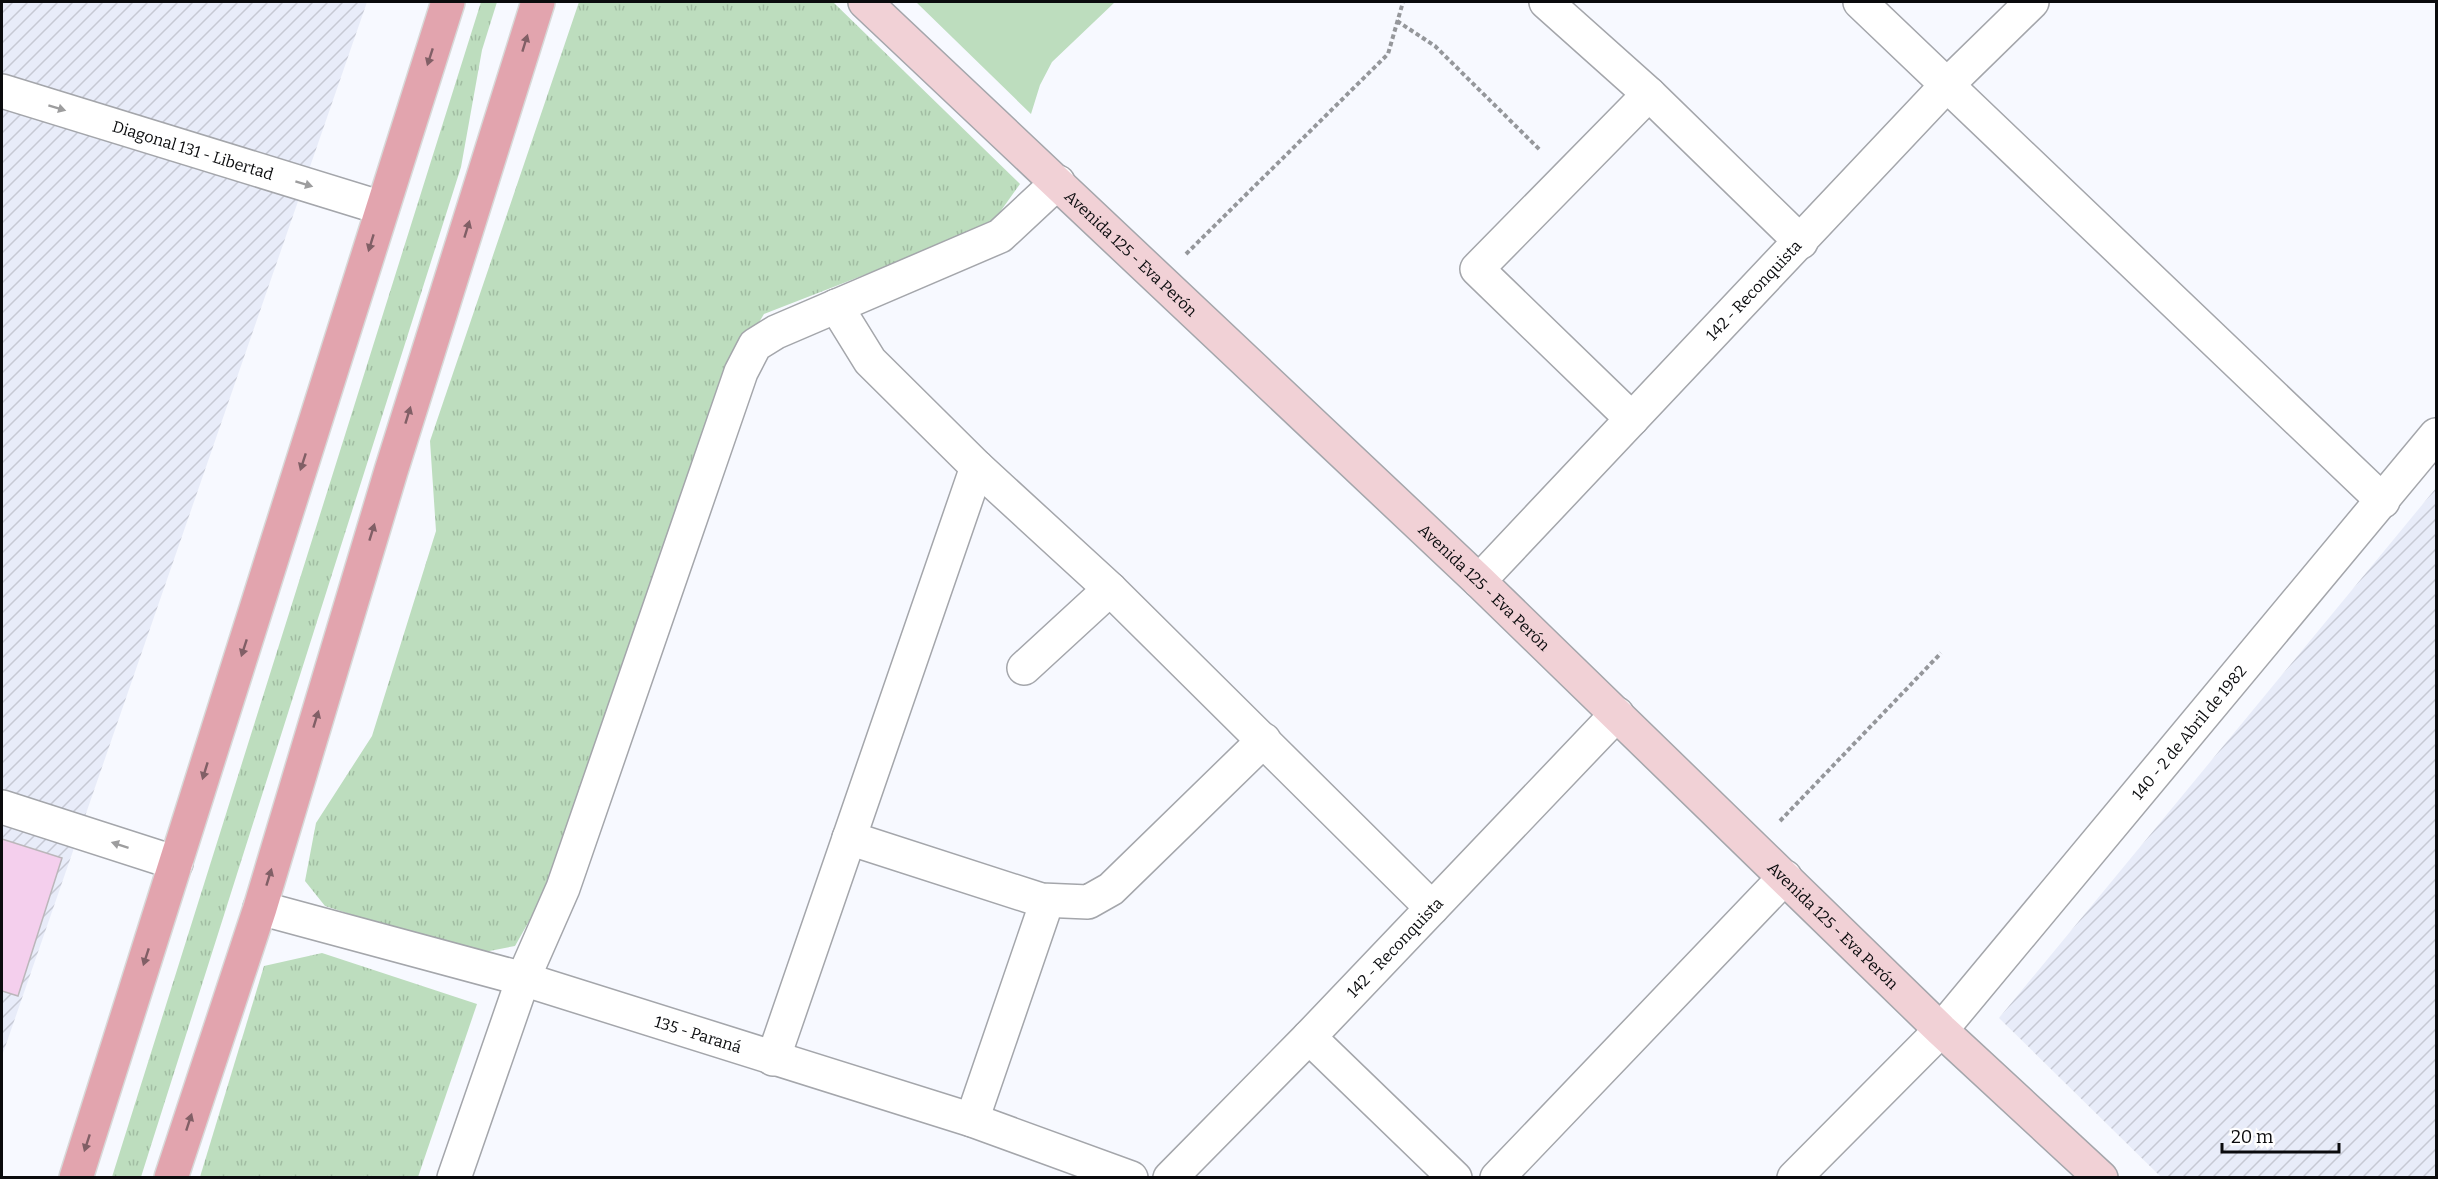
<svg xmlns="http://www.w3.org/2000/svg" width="2438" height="1179" font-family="Bitter,serif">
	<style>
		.industrial { fill: url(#industrial-furrows) }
		.grass { fill: url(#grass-tufts) }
		.park { fill: #bdddbe }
		.building { fill: #f4cfed; stroke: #bbb6ba; stroke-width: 1.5 }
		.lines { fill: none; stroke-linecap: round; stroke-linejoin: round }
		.street-casing { stroke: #a4a6ab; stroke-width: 36 }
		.secondary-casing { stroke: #a4a6ab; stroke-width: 36 }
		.primary-casing { stroke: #d8d8d8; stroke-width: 36 }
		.path { stroke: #95979b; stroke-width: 4; stroke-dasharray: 4.5 3; stroke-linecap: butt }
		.street { stroke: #fff; stroke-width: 33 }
		.secondary { stroke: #f1d1d6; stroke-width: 33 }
		.primary { stroke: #e2a4ae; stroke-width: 33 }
		.oneway { fill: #815f66 }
		.oneway2 { fill: #9d9d9e }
		.labels { text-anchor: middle; stroke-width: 4.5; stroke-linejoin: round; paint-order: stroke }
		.street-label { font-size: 16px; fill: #0a0b0d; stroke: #fff }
	</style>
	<defs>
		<pattern id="industrial-furrows" width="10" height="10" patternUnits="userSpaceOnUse" patternTransform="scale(1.5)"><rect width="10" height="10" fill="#e8ecf9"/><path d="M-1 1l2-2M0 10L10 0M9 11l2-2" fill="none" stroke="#c6c9d4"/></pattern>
		<pattern id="grass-tufts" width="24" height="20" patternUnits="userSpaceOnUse" patternTransform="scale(1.5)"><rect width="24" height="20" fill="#bdddbe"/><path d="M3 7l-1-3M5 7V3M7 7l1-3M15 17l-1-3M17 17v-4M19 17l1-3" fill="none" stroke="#a1bca2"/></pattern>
	</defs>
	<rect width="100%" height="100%" fill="#f7f9ff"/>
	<g class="industrial">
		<polygon points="2,2 367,2 2,1056"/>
		<polygon points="2436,488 2436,1177 2161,1177 1999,1018"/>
	</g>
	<g class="grass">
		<polygon points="481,2 497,2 482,50 461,167 141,1177 112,1177"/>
		<polygon points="579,2 833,2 1020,184 990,226 764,314 737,359 554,877 515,946 474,954 325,906 305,881 316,823 372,736 436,531 430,441"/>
		<polygon points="322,953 477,1004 418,1177 200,1177 264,966"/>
	</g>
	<polygon class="park" points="916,2 1115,2 1052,62 1040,85 1031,114"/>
	<polygon class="building" points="2,839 62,858 18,996 2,991"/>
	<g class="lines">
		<defs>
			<g id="street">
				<polyline points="1546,2 1649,94 1801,242"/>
				<polyline points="1860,2 2383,501"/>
				<path id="s1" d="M2,91L382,208"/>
				<polyline points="1632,419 1477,269 1649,94"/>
				<polyline points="977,467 1110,589 1432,908"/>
				<path id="s2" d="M1479,581L1946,86L2032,2"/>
				<polyline points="1024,668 1110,589"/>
				<polyline points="2,807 176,863"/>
				<polyline points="849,838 1041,900 1088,902 1111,889 1264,740"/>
				<path id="s3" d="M260,908L523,979L972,1120L1131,1178"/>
				<polyline points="1309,1037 1455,1178"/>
				<polyline points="773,1059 977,467 870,361 836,306"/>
				<polyline points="972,1120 1043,913 1041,900"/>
				<polyline points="454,1178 523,979 563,888 741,372 755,345 776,332 1000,236 1058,182"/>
				<path id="s4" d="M1170,1178L1309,1037L1617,714"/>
				<polyline points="1497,1178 1785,877"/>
				<path id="s5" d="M1794,1178L1941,1030L2436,435"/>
			</g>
			<g id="secondary">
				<path id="s6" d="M865,2L1479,581L1941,1030L2101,1178"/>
			</g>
			<g id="primary">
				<polyline points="76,1178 448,2"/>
				<polyline points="171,1178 260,908 391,471 538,2"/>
			</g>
		</defs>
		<use href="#street" class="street-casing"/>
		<use href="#secondary" class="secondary-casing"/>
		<use href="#primary" class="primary-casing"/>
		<g class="path">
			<polyline points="1397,21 1435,46 1541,151"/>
			<polyline points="1186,254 1388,54 1403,2"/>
			<polyline points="1780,821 1941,653"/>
		</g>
		<use href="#street" class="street"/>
		<use href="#secondary" class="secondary"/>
		<use href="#primary" class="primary"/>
	</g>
	<defs><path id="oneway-solid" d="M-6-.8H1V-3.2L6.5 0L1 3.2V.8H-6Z" transform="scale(1.5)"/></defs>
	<g class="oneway">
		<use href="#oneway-solid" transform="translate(525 43) rotate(-73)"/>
		<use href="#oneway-solid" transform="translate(430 57) rotate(108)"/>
		<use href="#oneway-solid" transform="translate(467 229) rotate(-73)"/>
		<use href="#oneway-solid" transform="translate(371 243) rotate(107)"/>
		<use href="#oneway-solid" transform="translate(408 415) rotate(-73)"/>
		<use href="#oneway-solid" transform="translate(303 462) rotate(108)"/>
		<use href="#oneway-solid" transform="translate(372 532) rotate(-73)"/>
		<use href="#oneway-solid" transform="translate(244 648) rotate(108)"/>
		<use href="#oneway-solid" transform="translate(316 719) rotate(-73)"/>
		<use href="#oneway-solid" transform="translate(205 771) rotate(107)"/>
		<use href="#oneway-solid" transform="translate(269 877) rotate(-73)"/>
		<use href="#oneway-solid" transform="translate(146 957) rotate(108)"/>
		<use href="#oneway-solid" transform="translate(189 1122) rotate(-72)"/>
		<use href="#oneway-solid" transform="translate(87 1143) rotate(108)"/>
	</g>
	<g class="oneway2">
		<use href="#oneway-solid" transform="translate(57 108) rotate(17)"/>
		<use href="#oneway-solid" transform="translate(304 184) rotate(17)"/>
		<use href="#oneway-solid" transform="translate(120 845) rotate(-162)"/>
	</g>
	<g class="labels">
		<g class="street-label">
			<text dy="6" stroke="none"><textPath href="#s1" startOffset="200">Diagonal 131 - Libertad</textPath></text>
			<text dy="6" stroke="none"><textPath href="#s6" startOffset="366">Avenida 125 - Eva Perón</textPath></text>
			<text dy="6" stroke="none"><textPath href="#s2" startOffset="400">142 - Reconquista</textPath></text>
			<text dy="6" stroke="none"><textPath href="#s6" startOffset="852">Avenida 125 - Eva Perón</textPath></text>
			<text dy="6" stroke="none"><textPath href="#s5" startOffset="596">140 - 2 de Abril de 1982</textPath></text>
			<text dy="6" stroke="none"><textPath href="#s6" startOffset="1338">Avenida 125 - Eva Perón</textPath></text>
			<text dy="6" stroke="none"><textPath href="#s4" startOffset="322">142 - Reconquista</textPath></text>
			<text dy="6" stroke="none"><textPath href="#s3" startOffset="456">135 - Paraná</textPath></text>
		</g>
	</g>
	<rect width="2438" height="1179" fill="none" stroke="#0a0b0d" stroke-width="6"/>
	<path d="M2222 1143v9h117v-9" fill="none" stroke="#0a0b0d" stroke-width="3"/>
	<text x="2231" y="1143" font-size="18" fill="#0a0b0d" stroke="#ffffff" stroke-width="4.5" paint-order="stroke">20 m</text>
</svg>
